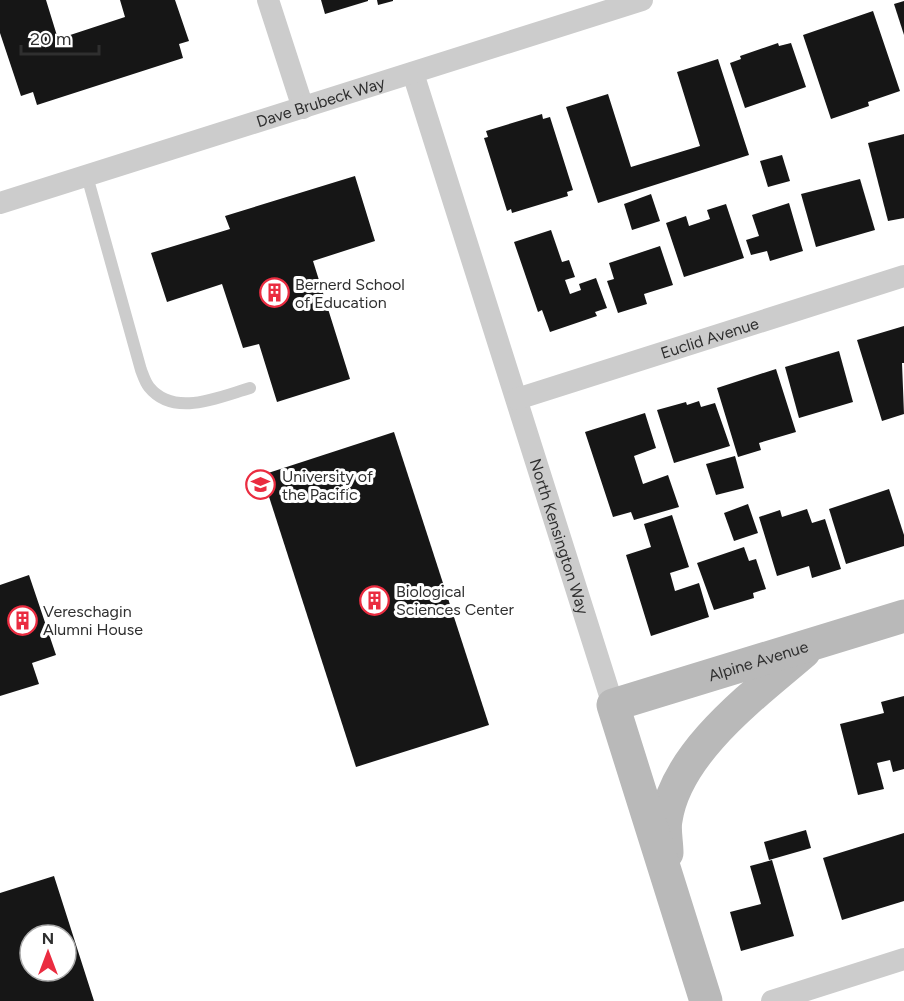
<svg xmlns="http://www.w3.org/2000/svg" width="904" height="1001" font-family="Figtree,sans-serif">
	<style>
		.building { fill: #161616; fill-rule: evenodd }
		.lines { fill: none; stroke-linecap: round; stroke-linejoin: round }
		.lane { stroke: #ccc; stroke-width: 12 }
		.street { stroke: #ccc; stroke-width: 22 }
		.secondary { stroke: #b9b9b9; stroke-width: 33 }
		.labels { text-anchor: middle; stroke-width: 6; stroke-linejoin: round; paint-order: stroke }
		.street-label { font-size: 16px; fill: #2f2f2f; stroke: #fff }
		.poi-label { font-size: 16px; fill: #2f2f2f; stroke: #fff; text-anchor: start }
	</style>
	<rect width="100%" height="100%" fill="#fff"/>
	<g class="building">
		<polygon points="0,0 46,0 58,39 125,17 120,0 175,0 189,41 179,44 183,58 37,105 33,92 21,96 0,33"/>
		<polygon points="321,0 368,0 368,1 325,14"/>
		<polygon points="377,0 393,0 393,1 378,5"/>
		<polygon points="904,1 904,35 894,4"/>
		<polygon points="873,11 900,91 868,102 869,106 831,119 803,35"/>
		<polygon points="778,43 779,46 791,43 806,87 745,108 730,63 741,59 740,56"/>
		<polygon points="718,59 749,155 598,203 566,107 608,94 631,167 700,146 677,72"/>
		<polygon points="542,114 543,119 550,117 573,190 567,192 568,196 512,213 511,209 507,211 484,138 488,137 486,131"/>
		<polygon points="904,134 904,218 888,221 868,143"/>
		<polygon points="782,155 790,181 768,187 760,161"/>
		<polygon points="355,176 375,241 313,261 350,379 277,402 259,344 243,348 222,284 167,302 151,253 230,229 225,216"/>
		<polygon points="860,179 875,230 816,247 801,194"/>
		<polygon points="651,194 660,221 632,230 624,204"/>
		<polygon points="789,203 803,251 770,261 767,251 751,255 746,240 759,236 752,215"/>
		<polygon points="726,204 744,258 684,277 666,223 686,216 689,226 710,219 707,210"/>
		<polygon points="551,230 562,262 569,260 575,277 565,280 570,294 581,290 579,284 596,278 607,308 595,312 597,316 550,332 542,310 538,312 514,242"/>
		<polygon points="660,246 673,285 644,294 647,304 618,313 607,281 614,279 609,263"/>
		<polygon points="904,326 904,363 902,363 904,414 882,421 857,340"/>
		<polygon points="839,351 853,402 799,418 785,367"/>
		<polygon points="776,369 796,432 759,443 761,450 738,457 717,388"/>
		<polygon points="699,401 701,407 715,403 730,446 674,463 657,410 686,402 687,405"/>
		<polygon points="645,413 656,448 634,456 643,484 668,475 679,507 634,520 631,512 613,517 585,432"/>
		<polygon points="394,432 489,725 356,767 262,475"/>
		<polygon points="735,456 744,488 716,495 706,464"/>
		<polygon points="889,489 904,535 904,546 846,564 829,509"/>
		<polygon points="748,504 758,533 734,541 724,513"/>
		<polygon points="807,509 812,523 825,519 841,569 812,578 809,566 777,576 759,517 780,510 782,517"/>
		<polygon points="672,515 689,567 670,573 675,591 699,583 709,617 651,636 626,555 651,547 644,524"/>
		<polygon points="744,547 749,561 756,559 766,589 753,593 754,598 714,610 697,563"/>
		<polygon points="29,575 56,655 32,663 39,684 0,696 0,585"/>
		<polygon points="904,696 904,769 893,772 890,760 877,763 884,789 858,795 840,724 884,713 881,702"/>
		<polygon points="806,830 811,848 769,860 764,842"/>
		<polygon points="904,833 904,901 842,920 823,858"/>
		<polygon points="772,860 794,936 741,951 730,912 761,904 750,866"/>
		<path d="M54,876L94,1001H0V893ZM30,935H66V971H30Z"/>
	</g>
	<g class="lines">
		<path class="lane" d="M87,176L141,370C143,375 145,382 149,387C174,418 219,397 250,388"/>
		<g class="street">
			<polyline points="268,0 303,108"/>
			<path id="s1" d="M413,73L613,705"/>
			<path id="s2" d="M0,203L642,0"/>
			<path id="s3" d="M517,399L904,276"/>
			<polyline points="772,1001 904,959"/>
		</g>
		<g class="secondary">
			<path d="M667,853C667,842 664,830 666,820C676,752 754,695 804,652"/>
			<path id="s4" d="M706,1001L613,705L904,616"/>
		</g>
	</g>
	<defs>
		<symbol id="building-ring" viewBox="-11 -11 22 22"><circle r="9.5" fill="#fff" stroke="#ea2c40" stroke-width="1.5"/><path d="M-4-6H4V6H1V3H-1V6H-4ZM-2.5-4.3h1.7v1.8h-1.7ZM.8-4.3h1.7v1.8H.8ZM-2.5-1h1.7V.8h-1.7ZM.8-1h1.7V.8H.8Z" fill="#ea2c40"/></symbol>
		<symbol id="university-ring" viewBox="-11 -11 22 22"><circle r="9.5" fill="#fff" stroke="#ea2c40" stroke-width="1.5"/><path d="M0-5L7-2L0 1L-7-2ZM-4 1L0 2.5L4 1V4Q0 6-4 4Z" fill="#ea2c40"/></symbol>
	</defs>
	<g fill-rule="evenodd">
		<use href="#building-ring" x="258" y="276" width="33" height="33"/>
		<use href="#university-ring" x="244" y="468" width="33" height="33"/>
		<use href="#building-ring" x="358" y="584" width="33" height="33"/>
		<use href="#building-ring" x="6" y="604" width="33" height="33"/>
	</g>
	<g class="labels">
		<g class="street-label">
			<text dy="6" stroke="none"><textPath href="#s2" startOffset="336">Dave Brubeck Way</textPath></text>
			<text dy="6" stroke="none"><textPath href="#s3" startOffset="202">Euclid Avenue</textPath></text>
			<text dy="6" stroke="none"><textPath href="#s1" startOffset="486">North Kensington Way</textPath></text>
			<text dy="6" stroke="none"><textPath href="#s4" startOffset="462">Alpine Avenue</textPath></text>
		</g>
		<g class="poi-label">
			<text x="295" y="290">Bernerd School<tspan x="295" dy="18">of Education</tspan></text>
			<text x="282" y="482">University of<tspan x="282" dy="18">the Pacific</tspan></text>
			<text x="396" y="597">Biological<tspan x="396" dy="18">Sciences Center</tspan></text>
			<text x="43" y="617">Vereschagin<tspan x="43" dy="18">Alumni House</tspan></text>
		</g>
	</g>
	<g transform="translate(48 953)"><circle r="28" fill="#ffffff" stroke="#acacac" stroke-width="1.5"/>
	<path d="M0-4.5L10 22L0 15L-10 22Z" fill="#ea2c40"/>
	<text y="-9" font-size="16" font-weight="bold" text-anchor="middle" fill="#2f2f2f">N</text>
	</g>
	<path d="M21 45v9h78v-9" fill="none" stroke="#2f2f2f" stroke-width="3"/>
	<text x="30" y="45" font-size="18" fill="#2f2f2f" stroke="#ffffff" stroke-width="4.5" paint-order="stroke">20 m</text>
</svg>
